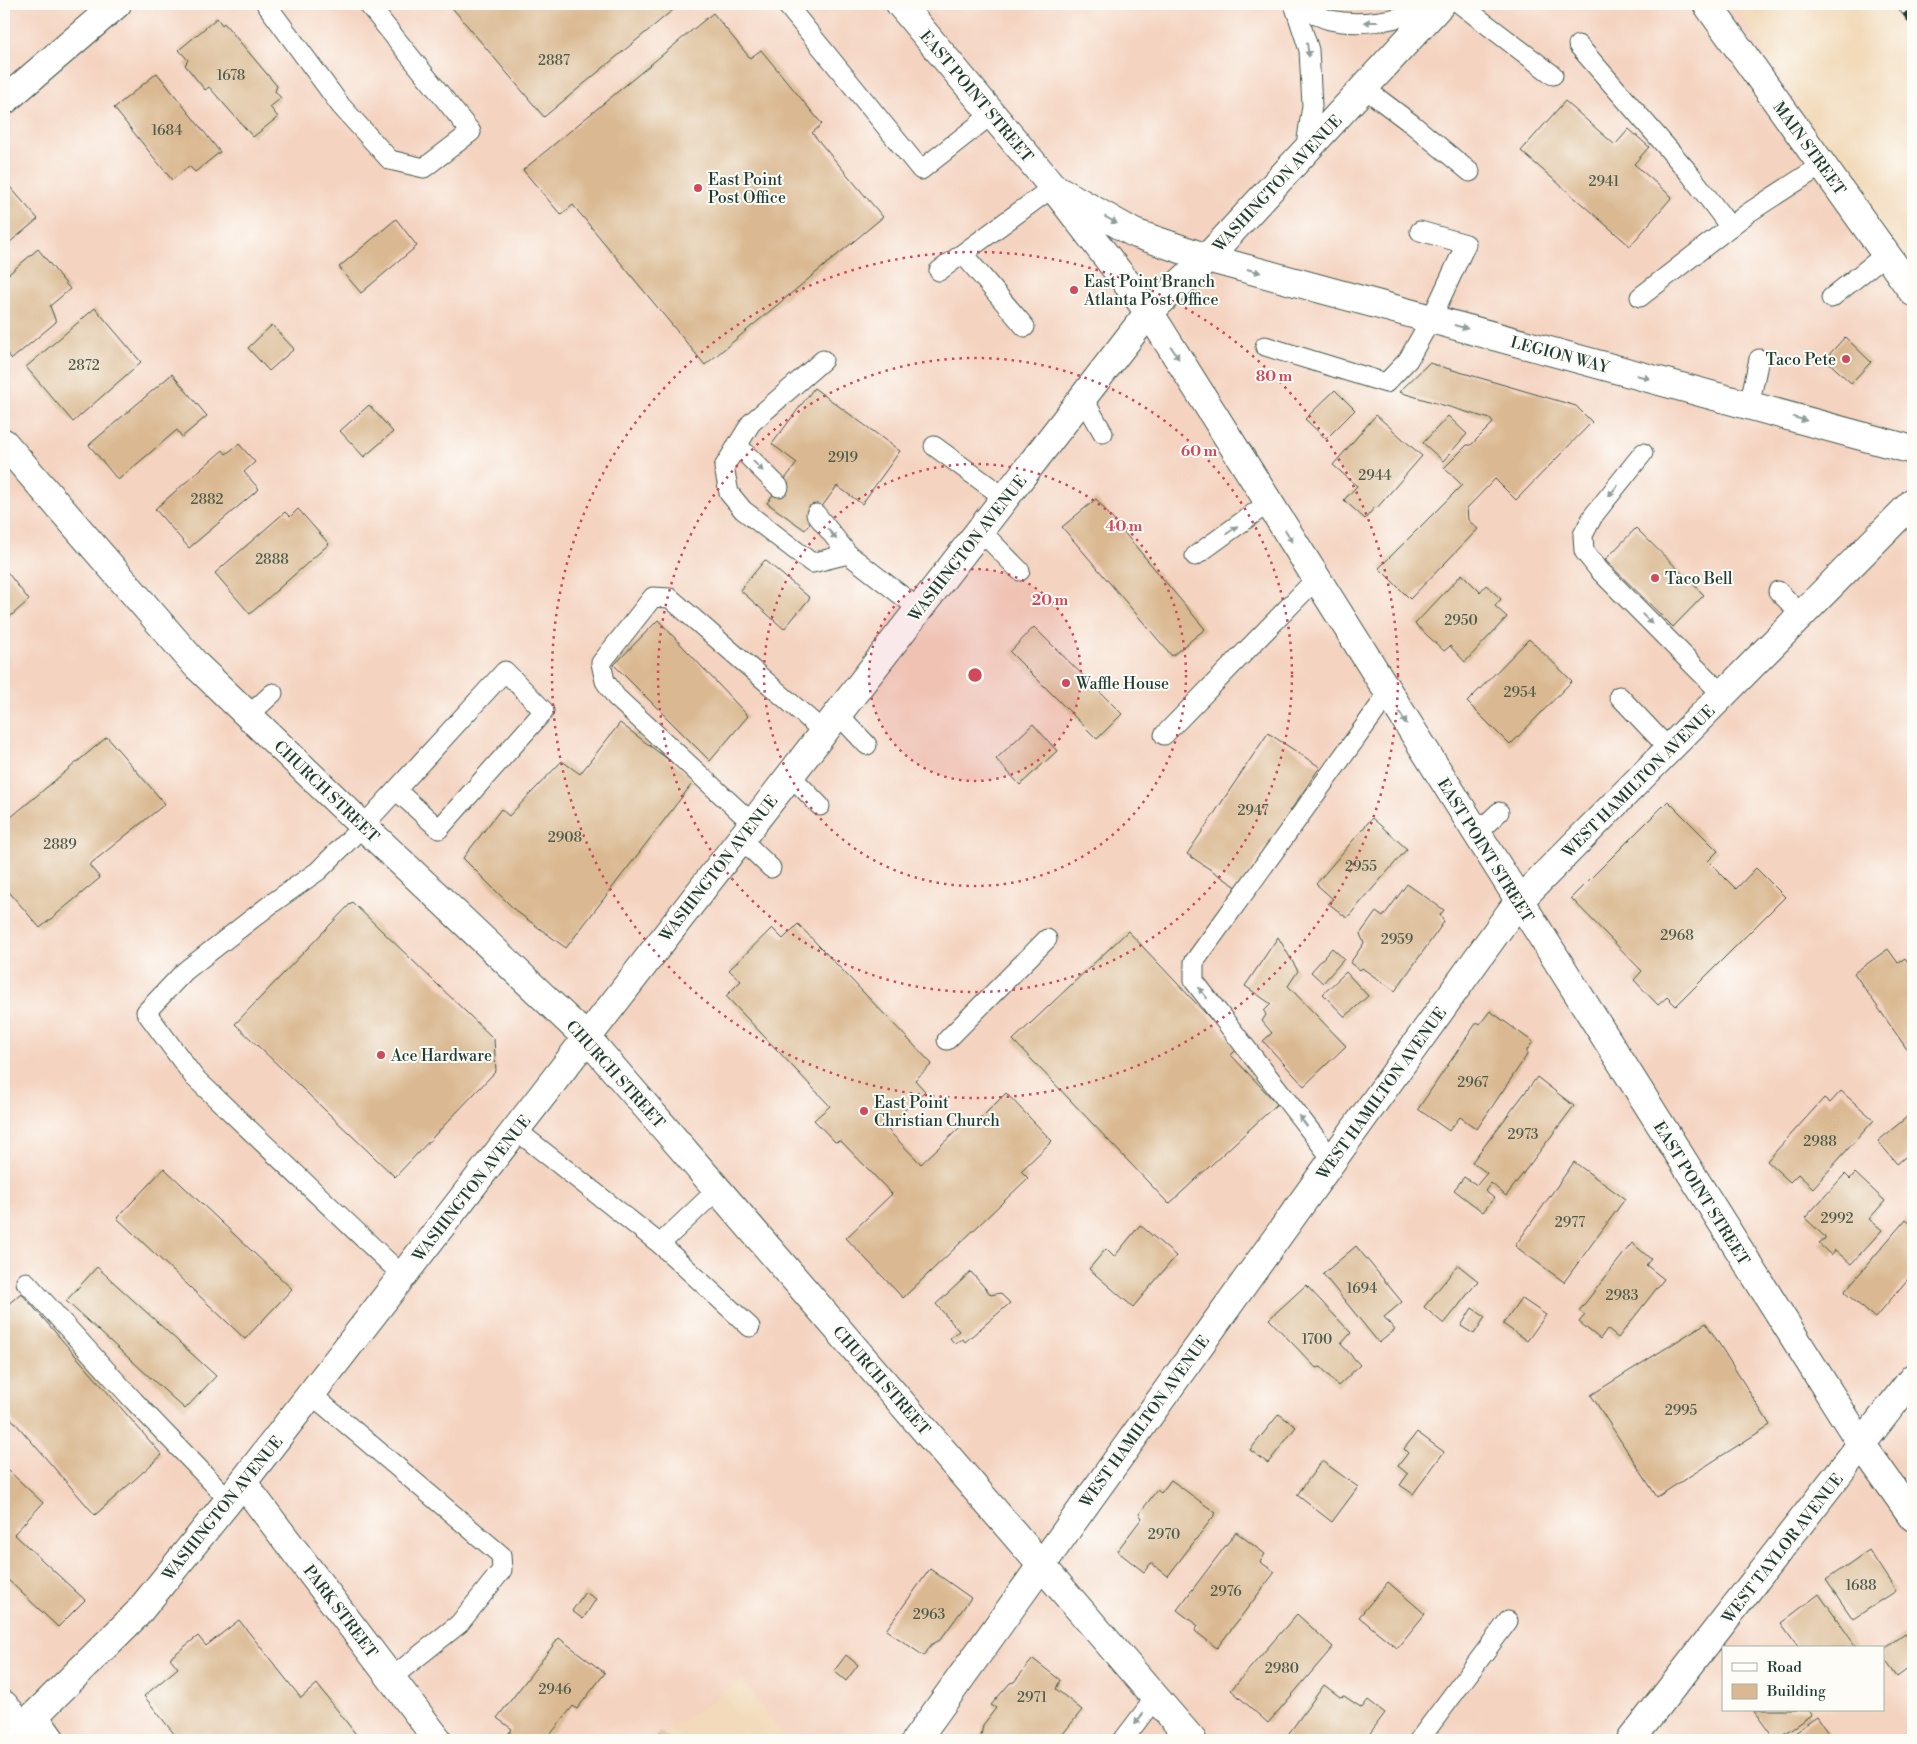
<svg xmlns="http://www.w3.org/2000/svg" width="1917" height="1744" font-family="'Libre Bodoni',serif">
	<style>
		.built { fill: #f4d3c0; fill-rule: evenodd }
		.building { fill: #dab992 }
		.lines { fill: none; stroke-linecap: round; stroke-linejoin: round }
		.service-casing { stroke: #3f5548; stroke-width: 21 }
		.minor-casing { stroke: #3f5548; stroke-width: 30 }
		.tertiary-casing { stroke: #3f5548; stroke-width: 30 }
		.secondary-casing { stroke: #3f5548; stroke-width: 30 }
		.primary-casing { stroke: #3f5548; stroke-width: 30 }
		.service { stroke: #fff; stroke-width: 19 }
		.minor { stroke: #fff; stroke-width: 28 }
		.tertiary { stroke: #fff; stroke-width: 28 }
		.secondary { stroke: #fff; stroke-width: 28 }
		.primary { stroke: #fff; stroke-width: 28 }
		.rail-casing { stroke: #1f3d34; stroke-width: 5.5 }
		.rail { stroke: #fdfcf7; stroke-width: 4; stroke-dasharray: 11; stroke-linecap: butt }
		.oneway { fill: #8f9e9a }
		.ring { fill: none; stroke: #d1495b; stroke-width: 2.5; stroke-dasharray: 2.5 5 }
		.poi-dot { fill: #d1495b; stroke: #fdfcf7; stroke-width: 2 }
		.labels { text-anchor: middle; stroke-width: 4; stroke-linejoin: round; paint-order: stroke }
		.number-label { font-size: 14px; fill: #4e5c4c }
		.street-label { font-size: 16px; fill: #1f3d34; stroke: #fdfcf7 }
		.poi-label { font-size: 16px; fill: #1f3d34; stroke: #fdfcf7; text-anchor: start }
		.centre { fill: #d1495b; stroke: #fdfcf7; stroke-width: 2.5 }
		.ring-label { font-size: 15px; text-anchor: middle; font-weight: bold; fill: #d1495b; stroke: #fdfcf7; stroke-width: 4; stroke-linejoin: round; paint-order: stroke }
	</style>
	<rect width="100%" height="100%" fill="#fdfcf7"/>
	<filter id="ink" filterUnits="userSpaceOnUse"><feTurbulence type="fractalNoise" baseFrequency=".02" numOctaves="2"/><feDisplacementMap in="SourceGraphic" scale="10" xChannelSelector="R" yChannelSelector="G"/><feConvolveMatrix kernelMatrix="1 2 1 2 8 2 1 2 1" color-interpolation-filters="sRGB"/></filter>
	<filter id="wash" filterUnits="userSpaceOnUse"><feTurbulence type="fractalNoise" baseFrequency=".0096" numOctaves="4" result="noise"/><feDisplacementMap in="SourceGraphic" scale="20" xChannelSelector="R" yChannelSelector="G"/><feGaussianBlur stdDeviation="1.12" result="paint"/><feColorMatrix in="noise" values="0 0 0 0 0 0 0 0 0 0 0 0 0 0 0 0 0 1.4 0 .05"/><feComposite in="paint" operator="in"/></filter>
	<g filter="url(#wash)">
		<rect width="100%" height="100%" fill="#f2daba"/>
		<path class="built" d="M4,4H1734L1913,288V1740H786L742,1680L654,1740H4ZM1723,1648H1883V1710H1723Z"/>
		<g id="blocks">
			<g class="building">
				<polygon points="449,4 680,4 544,117"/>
				<polygon points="713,13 750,58 761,50 822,124 812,133 883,217 705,365 573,205 561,215 523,170"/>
				<polygon points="217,18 222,25 224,23 277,86 275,91 281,98 270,107 278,117 253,137 209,87 205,90 185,65 188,60 179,50"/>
				<polygon points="157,73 220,152 195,172 189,166 172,180 114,108"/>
				<polygon points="1565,101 1615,145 1629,129 1649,147 1634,164 1672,197 1630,246 1521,151"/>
				<polygon points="4,180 38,219 4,247"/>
				<polygon points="396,219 417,246 361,293 339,267"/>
				<polygon points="38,249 70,289 50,306 56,322 12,359 4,350 4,278"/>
				<polygon points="95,308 141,362 73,422 26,367"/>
				<polygon points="272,325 294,349 269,371 248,348"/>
				<polygon points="1845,337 1871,362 1851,383 1825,359"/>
				<polygon points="1429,363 1576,406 1592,422 1516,500 1495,479 1467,508 1468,520 1478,529 1410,599 1379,568 1462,485 1444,468 1467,445 1471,445 1493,423 1490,419 1399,392"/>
				<polygon points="172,374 207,416 182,437 177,430 118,480 89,445"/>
				<polygon points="814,388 900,451 862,504 837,486 805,530 767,503 797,463 772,444"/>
				<polygon points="1335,390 1355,410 1326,439 1305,419"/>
				<polygon points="369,405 393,432 364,457 340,431"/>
				<polygon points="1376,415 1422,456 1377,508 1375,507 1365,519 1344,500 1357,486 1333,465"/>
				<polygon points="1448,416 1467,434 1443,461 1423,443"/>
				<polygon points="239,444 255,462 244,472 259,489 189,548 155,509 223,450 226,454"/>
				<polygon points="1096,499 1205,629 1172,656 1062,527"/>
				<polygon points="298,509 329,544 250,614 215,573 285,512 290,517"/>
				<polygon points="1636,528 1704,595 1673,627 1605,560"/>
				<polygon points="765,560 810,598 784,629 740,590"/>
				<polygon points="4,568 29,600 4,622"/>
				<polygon points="1462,574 1480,592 1486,585 1501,599 1495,606 1507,617 1465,662 1450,646 1444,651 1415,624"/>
				<polygon points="658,620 748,716 710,761 614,665"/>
				<polygon points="1034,627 1122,714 1097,739 1010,652"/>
				<polygon points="1529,639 1572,681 1510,745 1467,702"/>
				<polygon points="620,723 695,780 566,948 516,911 463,858 501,809 509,816 562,761 580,774"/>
				<polygon points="1033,724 1057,751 1020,785 996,759"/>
				<polygon points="1268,733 1320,767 1238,888 1187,854"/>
				<polygon points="107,737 165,804 89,865 100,878 40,928 4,886 4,823"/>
				<polygon points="1668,801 1718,851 1708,861 1736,889 1756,868 1785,897 1676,1006 1667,997 1658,1005 1634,980 1642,971 1571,898"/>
				<polygon points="1372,818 1407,849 1347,918 1328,903 1333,899 1316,884"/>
				<polygon points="1407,884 1444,910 1440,915 1444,922 1395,991 1362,968 1360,970 1350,963 1364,943 1360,934 1376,912 1383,917"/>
				<polygon points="352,902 494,1039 496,1071 395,1177 235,1024"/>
				<polygon points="798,924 932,1064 915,1080 925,1091 886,1128 921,1164 971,1117 976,1123 1006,1093 1052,1141 1021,1171 1028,1178 903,1298 846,1238 892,1194 841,1141 835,1142 814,1120 830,1106 726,996 741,981 729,970 772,928 783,939"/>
				<polygon points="1128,931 1238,1048 1231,1055 1277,1104 1169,1204 1013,1040"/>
				<polygon points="1278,937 1298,971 1288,986 1346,1046 1304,1086 1263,1041 1272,1033 1262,1021 1266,1015 1264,1011 1271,1004 1245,986"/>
				<polygon points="1332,948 1344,959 1323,983 1311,972"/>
				<polygon points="1888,949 1898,963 1905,958 1913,970 1913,1058 1854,973"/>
				<polygon points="1346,972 1368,996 1345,1017 1323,994"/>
				<polygon points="1490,1011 1533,1042 1527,1050 1527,1055 1477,1129 1460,1117 1449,1131 1418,1109 1477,1022 1480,1024"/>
				<polygon points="1537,1077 1574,1106 1506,1196 1491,1183 1485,1191 1494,1198 1483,1212 1454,1190 1464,1177 1477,1185 1487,1173 1472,1162"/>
				<polygon points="1841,1091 1874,1120 1813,1188 1798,1174 1790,1182 1767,1161 1824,1098 1830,1103"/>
				<polygon points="1913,1112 1913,1154 1911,1152 1897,1164 1878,1141"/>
				<polygon points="1574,1162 1625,1199 1564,1282 1515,1246"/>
				<polygon points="164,1168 292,1289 245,1339 117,1218"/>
				<polygon points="1855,1173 1885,1201 1869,1219 1882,1230 1851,1264 1835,1250 1831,1255 1819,1244 1826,1238 1805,1218 1845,1174 1850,1179"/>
				<polygon points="1906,1219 1913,1225 1913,1273 1875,1318 1844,1292"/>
				<polygon points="1140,1225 1176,1256 1133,1307 1089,1269 1106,1249 1114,1257"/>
				<polygon points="1632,1243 1651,1259 1646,1265 1664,1279 1618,1338 1607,1329 1600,1339 1579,1322 1585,1315 1579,1311"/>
				<polygon points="1356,1246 1402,1302 1384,1317 1395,1330 1379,1343 1323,1274"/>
				<polygon points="1458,1265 1478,1281 1444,1324 1424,1307"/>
				<polygon points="97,1267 216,1376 185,1409 66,1301"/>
				<polygon points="971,1272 991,1295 1000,1293 1010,1303 965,1342 963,1339 954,1343 950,1338 959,1331 936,1304"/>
				<polygon points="1306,1285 1351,1333 1341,1344 1360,1365 1338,1386 1321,1367 1316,1368 1269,1319"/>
				<polygon points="21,1293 162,1455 95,1515 4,1410 4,1308"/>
				<polygon points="1521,1298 1546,1315 1527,1341 1503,1324"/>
				<polygon points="1472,1308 1485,1317 1474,1334 1461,1326"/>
				<polygon points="1706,1323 1770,1425 1657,1497 1591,1395"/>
				<polygon points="1279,1414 1296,1427 1268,1463 1250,1450"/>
				<polygon points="1417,1432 1444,1452 1413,1494 1400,1485 1408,1474 1398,1466 1408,1453 1404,1449"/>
				<polygon points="1322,1461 1358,1487 1332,1522 1297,1495"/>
				<polygon points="8,1470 43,1503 14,1534 85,1600 58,1627 4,1576 4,1475"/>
				<polygon points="1171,1480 1216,1513 1168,1576 1151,1563 1144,1572 1117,1551 1142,1518 1139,1514 1157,1490 1161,1493"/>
				<polygon points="1236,1532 1265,1554 1260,1562 1275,1572 1217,1648 1195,1631 1198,1626 1177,1610"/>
				<polygon points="1869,1550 1896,1591 1853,1619 1826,1580"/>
				<polygon points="930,1569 971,1598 940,1640 931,1645 924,1656 886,1630"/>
				<polygon points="1388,1582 1425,1614 1397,1648 1359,1617"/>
				<polygon points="585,1592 596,1599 583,1619 572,1611"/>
				<polygon points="1819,1594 1857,1648 1799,1648 1781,1623"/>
				<polygon points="1297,1614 1333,1647 1268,1723 1231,1690"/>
				<polygon points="239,1620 301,1698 317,1684 358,1737 354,1740 179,1740 144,1696 178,1668 170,1658 198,1636 206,1646"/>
				<polygon points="1904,1634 1913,1647 1913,1665 1897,1677 1883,1657 1883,1649"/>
				<polygon points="559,1638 605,1673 577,1709 573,1706 546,1740 511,1740 506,1737 512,1729 497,1718"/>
				<polygon points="846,1655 858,1665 846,1681 834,1671"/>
				<polygon points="1033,1659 1060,1680 1056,1689 1082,1710 1058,1740 985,1740 981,1736 983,1725 996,1708 991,1705 1010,1683 1014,1682"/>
				<polygon points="1324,1685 1340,1697 1344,1696 1362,1708 1368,1700 1385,1713 1365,1740 1284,1740"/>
				<polygon points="1753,1710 1808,1710 1811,1715 1775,1740"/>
				<polygon points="1817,1717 1834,1740 1783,1740"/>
				<polygon points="660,1732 670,1740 654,1740"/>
			</g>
		</g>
	</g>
	<g filter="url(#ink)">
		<use href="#blocks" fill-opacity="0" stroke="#3f5548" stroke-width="1"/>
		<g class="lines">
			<defs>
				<g id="service">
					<polyline points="266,4 341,106 390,160 424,168 471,132 368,4"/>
					<polyline points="786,4 921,170 992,114"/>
					<polyline points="1294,4 1309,50 1312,106 1305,152"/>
					<path d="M1294,4C1305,9 1318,17 1330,20C1365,28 1401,17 1436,9"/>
					<polyline points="1460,4 1553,75"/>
					<polyline points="1578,45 1690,174 1730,227"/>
					<polyline points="1364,88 1412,124 1470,172"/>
					<polyline points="963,254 1025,327"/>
					<polyline points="939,271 1053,187"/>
					<polyline points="1640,297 1748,213 1822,165"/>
					<polyline points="1831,298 1886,254"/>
					<polyline points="1265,346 1386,383 1408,360 1431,319 1466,244 1420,231"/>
					<polyline points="823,360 751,423 724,467 729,493 743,510 812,563 848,554 919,609"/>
					<polyline points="1083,398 1103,433"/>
					<polyline points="1749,406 1759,359"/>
					<polyline points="737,445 779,487"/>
					<polyline points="934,446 1005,498"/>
					<polyline points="1643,453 1593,516 1583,535 1584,551 1599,570 1723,695"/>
					<polyline points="816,514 848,554"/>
					<polyline points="980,530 1020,571"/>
					<polyline points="1195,556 1268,503"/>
					<polyline points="1778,591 1802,615"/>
					<polyline points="1619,696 1669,749"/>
					<polyline points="838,714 867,745"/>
					<polyline points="249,715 273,693"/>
					<polyline points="1164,735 1316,579"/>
					<polyline points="790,775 820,806"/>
					<polyline points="396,790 439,829 544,711 505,671 363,826 318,871 271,904 185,971 146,1012 194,1077 403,1276"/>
					<polyline points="753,824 616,697 605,681 601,663 653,597 670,598 824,732"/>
					<polyline points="1476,834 1499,812"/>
					<polyline points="741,839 771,868"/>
					<polyline points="947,1040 1047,939"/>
					<polyline points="516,1130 660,1244 718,1189"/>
					<polyline points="1333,1160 1194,981 1194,962 1388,694"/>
					<polyline points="660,1244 750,1327"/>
					<polyline points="26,1282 134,1401 229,1500"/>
					<polyline points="311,1394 501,1555 502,1570 459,1624 391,1678"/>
					<polyline points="1123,1740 1155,1698"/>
					<polyline points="1419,1740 1508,1621"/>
				</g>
				<g id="minor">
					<polyline points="4,101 117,4"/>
					<polyline points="1149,312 1862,1445 1913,1517"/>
					<polyline points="4,443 196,665 363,826 587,1038 1192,1740"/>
					<polyline points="243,1483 438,1740"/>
					<polyline points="4,1705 23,1727"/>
					<polyline points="34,1716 51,1740"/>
					<polyline points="916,1740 1518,902 1913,502"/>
					<polyline points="1631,1740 1913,1378"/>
				</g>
				<g id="tertiary">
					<polyline points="1053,187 1149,312"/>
					<polyline points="6,1740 23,1727 137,1614 229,1500 1149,312 1207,258"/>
				</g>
				<polyline id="secondary" points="1207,258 1441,4"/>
				<g id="primary">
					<polyline points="900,4 1053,187 1134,233 1207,258 1913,450"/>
					<polyline points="1707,4 1913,292"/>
				</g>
			</defs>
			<use href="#service" class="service-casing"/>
			<use href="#minor" class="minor-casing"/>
			<use href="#tertiary" class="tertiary-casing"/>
			<use href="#secondary" class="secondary-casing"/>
			<use href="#primary" class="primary-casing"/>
			<use href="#service" class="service"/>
			<use href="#minor" class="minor"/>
			<use href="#tertiary" class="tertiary"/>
			<use href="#secondary" class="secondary"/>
			<use href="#primary" class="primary"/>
			<defs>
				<polyline id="rail" points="1898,4 1913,24"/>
			</defs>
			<use href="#rail" class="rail-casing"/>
			<use href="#rail" class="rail"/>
		</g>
		<defs><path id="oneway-solid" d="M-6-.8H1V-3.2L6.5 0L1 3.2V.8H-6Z" transform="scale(1.25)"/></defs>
		<g class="oneway">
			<use href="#oneway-solid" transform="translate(1371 22) rotate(180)"/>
			<use href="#oneway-solid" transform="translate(1308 50) rotate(82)"/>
			<use href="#oneway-solid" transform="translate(1111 220) rotate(29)"/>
			<use href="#oneway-solid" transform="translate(1254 271) rotate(15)"/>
			<use href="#oneway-solid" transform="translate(1461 327) rotate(15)"/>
			<use href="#oneway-solid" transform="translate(1175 353) rotate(58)"/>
			<use href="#oneway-solid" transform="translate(1643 377) rotate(15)"/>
			<use href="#oneway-solid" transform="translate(1800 419) rotate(15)"/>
			<use href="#oneway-solid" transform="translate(758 466) rotate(45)"/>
			<use href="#oneway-solid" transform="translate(1613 491) rotate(129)"/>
			<use href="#oneway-solid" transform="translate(1232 530) rotate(-36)"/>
			<use href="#oneway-solid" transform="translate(832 534) rotate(51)"/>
			<use href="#oneway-solid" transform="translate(1289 536) rotate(58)"/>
			<use href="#oneway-solid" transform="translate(1647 619) rotate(45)"/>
			<use href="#oneway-solid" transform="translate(1403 718) rotate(58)"/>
			<use href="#oneway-solid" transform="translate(1203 993) rotate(-128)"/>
			<use href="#oneway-solid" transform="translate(1303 1121) rotate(-128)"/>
			<use href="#oneway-solid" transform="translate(1139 1719) rotate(127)"/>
		</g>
	</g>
	<circle cx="975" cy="675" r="106" fill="#d1495b" fill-opacity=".12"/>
	<g class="ring">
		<circle cx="975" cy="675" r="106"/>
		<circle cx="975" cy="675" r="211"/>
		<circle cx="975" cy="675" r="317"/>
		<circle cx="975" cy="675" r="423"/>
	</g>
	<g class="poi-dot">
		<circle cx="698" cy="188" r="5"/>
		<circle cx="1074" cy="290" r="5"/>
		<circle cx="1846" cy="359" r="5"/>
		<circle cx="1655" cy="578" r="5"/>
		<circle cx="1066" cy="683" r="5"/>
		<circle cx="381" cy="1055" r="5"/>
		<circle cx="864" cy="1111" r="5"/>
	</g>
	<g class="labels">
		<g class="number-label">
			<text x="554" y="65">2887</text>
			<text x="231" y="80">1678</text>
			<text x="167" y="135">1684</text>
			<text x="1604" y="186">2941</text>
			<text x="84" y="370">2872</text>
			<text x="843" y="462">2919</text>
			<text x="1375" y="480">2944</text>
			<text x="207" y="504">2882</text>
			<text x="272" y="564">2888</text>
			<text x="1461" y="625">2950</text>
			<text x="1520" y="697">2954</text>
			<text x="1253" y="815">2947</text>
			<text x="565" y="842">2908</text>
			<text x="60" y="849">2889</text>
			<text x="1361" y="871">2955</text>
			<text x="1677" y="940">2968</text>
			<text x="1397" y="944">2959</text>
			<text x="1473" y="1087">2967</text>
			<text x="1523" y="1139">2973</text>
			<text x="1820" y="1146">2988</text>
			<text x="1837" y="1223">2992</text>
			<text x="1570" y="1227">2977</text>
			<text x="1362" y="1293">1694</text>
			<text x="1622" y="1300">2983</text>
			<text x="1317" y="1344">1700</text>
			<text x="1681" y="1415">2995</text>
			<text x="1164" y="1539">2970</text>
			<text x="1861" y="1590">1688</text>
			<text x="1226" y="1596">2976</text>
			<text x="929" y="1619">2963</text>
			<text x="1282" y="1673">2980</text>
			<text x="555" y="1694">2946</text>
			<text x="1032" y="1702">2971</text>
		</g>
		<g class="street-label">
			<text transform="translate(977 96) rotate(50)" y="6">EAST POINT STREET</text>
			<text transform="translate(1810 148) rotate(54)" y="6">MAIN STREET</text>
			<text transform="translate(1277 183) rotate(-47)" y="6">WASHINGTON AVENUE</text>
			<text transform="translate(1560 354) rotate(15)" y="6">LEGION WAY</text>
			<text transform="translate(967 548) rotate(-52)" y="6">WASHINGTON AVENUE</text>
			<text transform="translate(1638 781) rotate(-45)" y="6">WEST HAMILTON AVENUE</text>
			<text transform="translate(327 791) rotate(44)" y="6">CHURCH STREET</text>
			<text transform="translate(1486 850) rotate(58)" y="6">EAST POINT STREET</text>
			<text transform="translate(718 868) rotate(-52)" y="6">WASHINGTON AVENUE</text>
			<text transform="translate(616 1074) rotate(48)" y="6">CHURCH STREET</text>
			<text transform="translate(1381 1093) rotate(-54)" y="6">WEST HAMILTON AVENUE</text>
			<text transform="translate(471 1188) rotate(-52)" y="6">WASHINGTON AVENUE</text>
			<text transform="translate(1702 1193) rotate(58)" y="6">EAST POINT STREET</text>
			<text transform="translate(882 1380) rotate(49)" y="6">CHURCH STREET</text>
			<text transform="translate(1144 1421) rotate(-54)" y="6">WEST HAMILTON AVENUE</text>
			<text transform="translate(222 1508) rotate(-51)" y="6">WASHINGTON AVENUE</text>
			<text transform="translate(1782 1548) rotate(-52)" y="6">WEST TAYLOR AVENUE</text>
			<text transform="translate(341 1611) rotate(53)" y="6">PARK STREET</text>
		</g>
		<g class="poi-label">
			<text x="708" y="185">East Point<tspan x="708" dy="18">Post Office</tspan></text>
			<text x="1084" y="287">East Point Branch<tspan x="1084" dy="18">Atlanta Post Office</tspan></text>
			<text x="1836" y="365" text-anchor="end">Taco Pete</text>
			<text x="1665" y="584">Taco Bell</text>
			<text x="1076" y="689">Waffle House</text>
			<text x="391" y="1061">Ace Hardware</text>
			<text x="874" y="1108">East Point<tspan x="874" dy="18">Christian Church</tspan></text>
		</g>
	</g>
	<circle cx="975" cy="675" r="8" class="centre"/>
	<g class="ring-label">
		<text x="1274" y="381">80 m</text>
		<text x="1199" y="456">60 m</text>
		<text x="1124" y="531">40 m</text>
		<text x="1050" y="605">20 m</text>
	</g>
	<rect width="1917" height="1744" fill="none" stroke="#fdfcf7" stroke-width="20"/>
	<rect x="1722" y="1646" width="162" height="65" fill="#fdfcf7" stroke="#a4b0a9"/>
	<rect x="1732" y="1663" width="25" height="8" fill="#ffffff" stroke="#a4b0a9"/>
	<text x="1767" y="1672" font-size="15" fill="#1f3d34">Road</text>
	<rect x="1732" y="1684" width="25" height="15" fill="#dab992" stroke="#a4b0a9"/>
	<text x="1767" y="1696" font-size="15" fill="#1f3d34">Building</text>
</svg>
